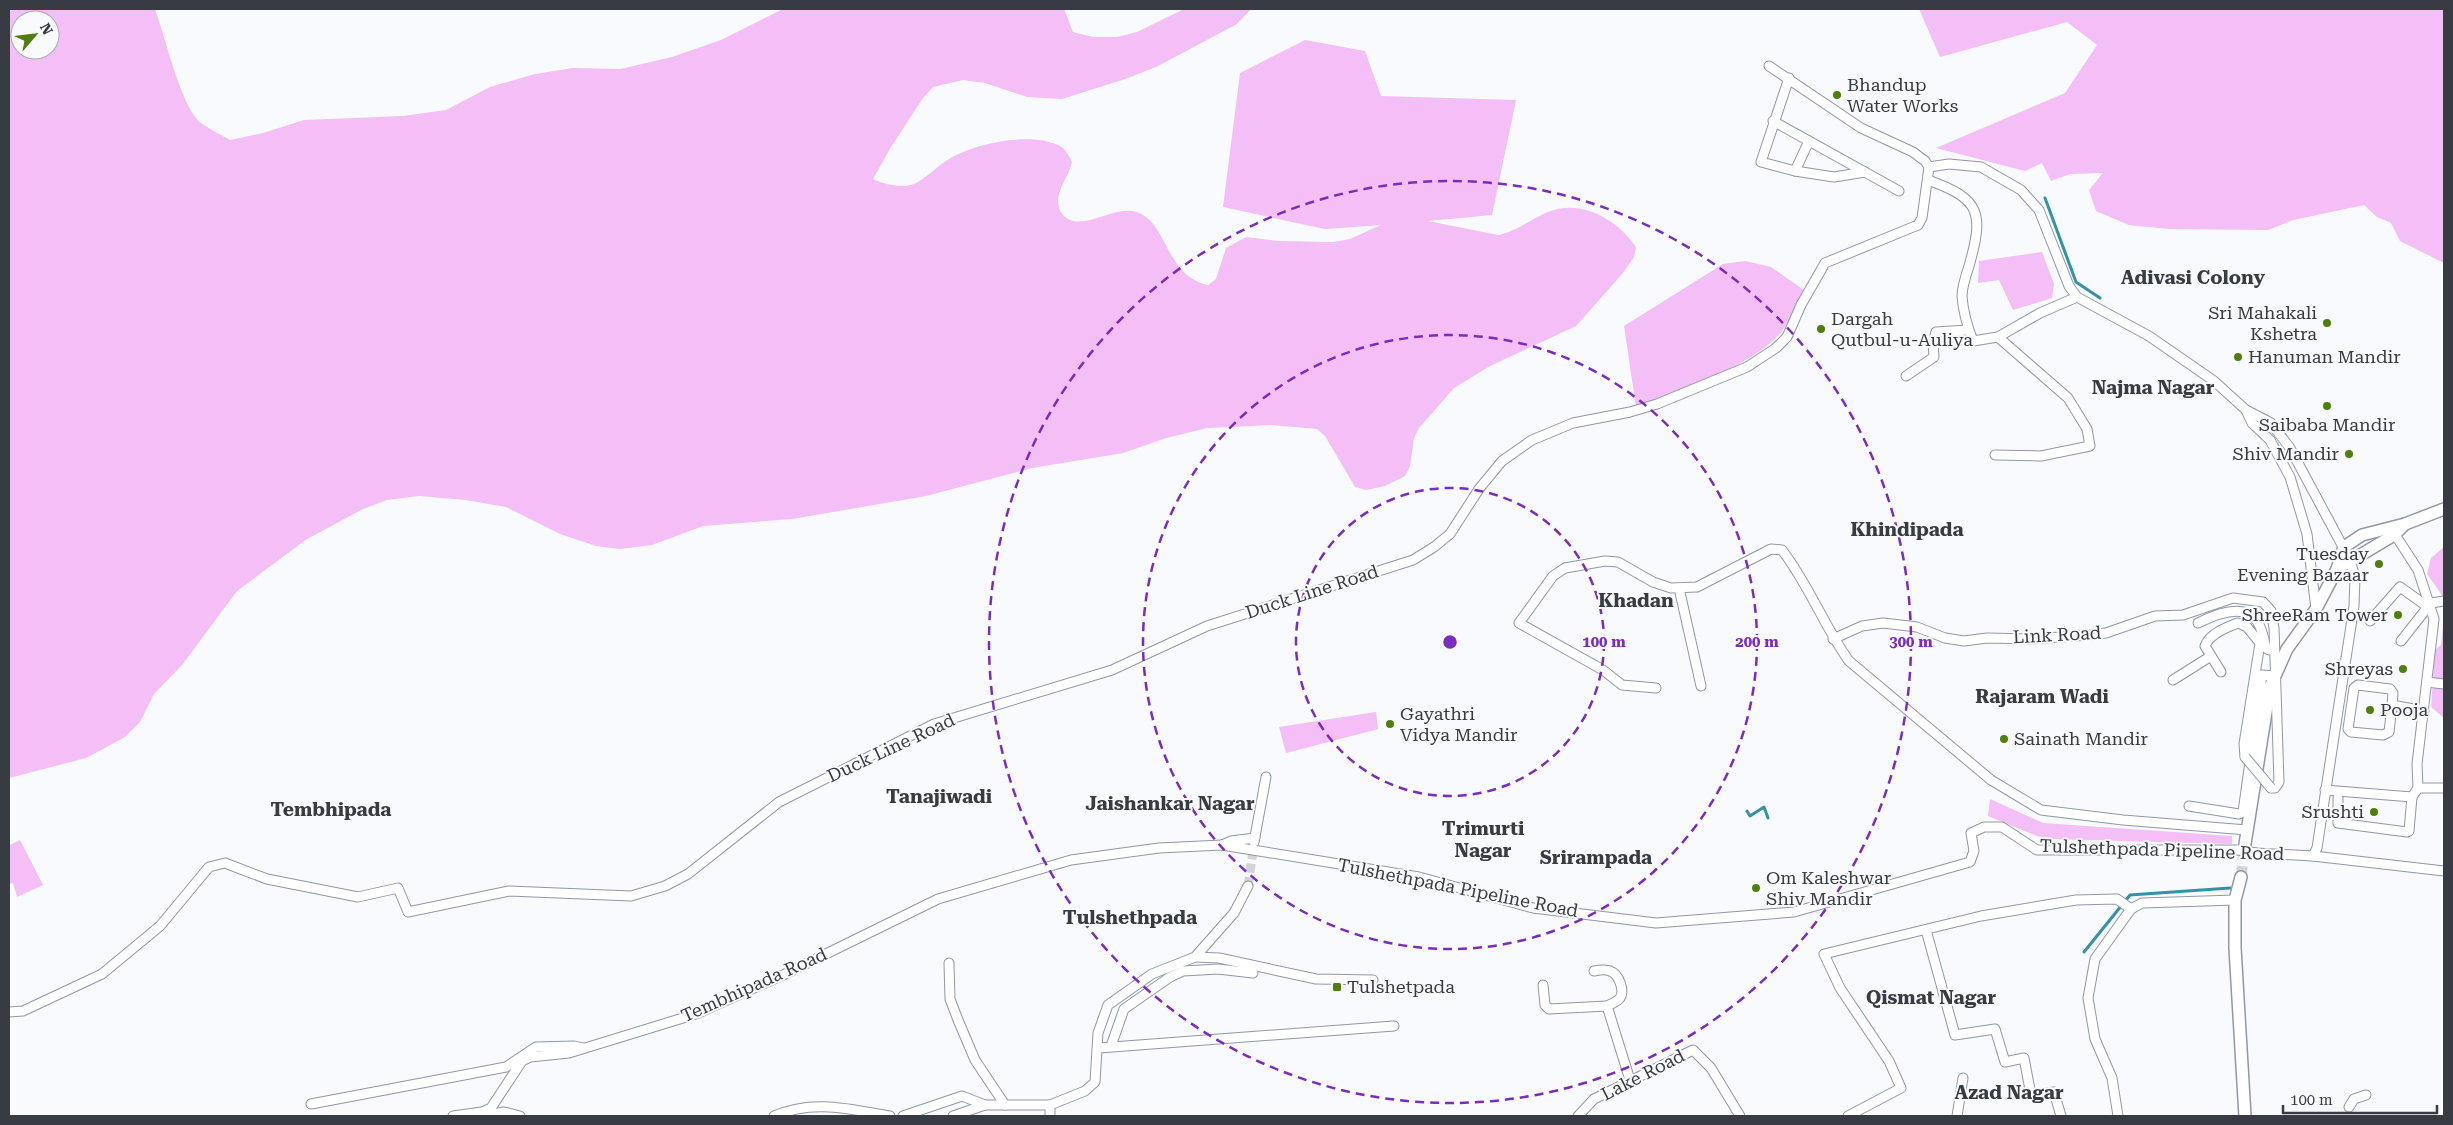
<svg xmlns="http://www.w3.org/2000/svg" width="2453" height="1125" font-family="'Roboto Serif',serif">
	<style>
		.green { fill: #f4bef7; fill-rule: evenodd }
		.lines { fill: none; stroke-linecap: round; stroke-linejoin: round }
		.stream { stroke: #3492a8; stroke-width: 3 }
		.minor-tunnel { stroke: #d2d4d8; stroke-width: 9; stroke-dasharray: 9 4.5; stroke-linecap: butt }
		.tertiary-tunnel { stroke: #d2d4d8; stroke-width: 11; stroke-dasharray: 11 5.5; stroke-linecap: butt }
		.minor-casing { stroke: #9097a9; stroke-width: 11 }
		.tertiary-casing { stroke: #9097a9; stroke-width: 14 }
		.minor { stroke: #fff; stroke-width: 9 }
		.tertiary { stroke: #fff; stroke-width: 11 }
		.minor-bridge-casing { stroke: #9097a9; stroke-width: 11; stroke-linecap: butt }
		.minor-bridge { stroke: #fff; stroke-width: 9 }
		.ring { fill: none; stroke: #7b2cbf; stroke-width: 2.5; stroke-dasharray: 9 6 }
		.poi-dot { fill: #4e7e0c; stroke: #f8fafe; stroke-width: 2 }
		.labels { text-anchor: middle; stroke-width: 4; stroke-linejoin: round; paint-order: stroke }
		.poi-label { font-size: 18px; fill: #383b42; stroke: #f8fafe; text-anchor: start }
		.street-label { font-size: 18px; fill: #383b42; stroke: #f8fafe }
		.neighbourhood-label { font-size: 19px; font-weight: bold; fill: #383b42; stroke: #f8fafe }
		.centre { fill: #7b2cbf; stroke: #f8fafe; stroke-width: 2.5 }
		.ring-label { font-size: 15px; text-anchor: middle; font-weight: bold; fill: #7b2cbf; stroke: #f8fafe; stroke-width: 4; stroke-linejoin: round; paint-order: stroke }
	</style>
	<rect width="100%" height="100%" fill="#f8fafe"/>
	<g class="green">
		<path d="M9,9H155C165,36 181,108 202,124C211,130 221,135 230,140L263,133L304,120L403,116L446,110L490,87L535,74L573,68L620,69L672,57L721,40L783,9H1064L1073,32L1093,37H1117L1137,32L1184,9H1251L1237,24L1156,67L1125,79L1062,99L1027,97L985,83L963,80L933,87L923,98L891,147L873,179C884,185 902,188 914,184C927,178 937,166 949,159C976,143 1028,132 1058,145C1065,148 1069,156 1072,162C1068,180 1049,198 1063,215C1081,235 1115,202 1139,213C1167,224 1167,277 1208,285L1216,279L1226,248L1246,237L1278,241L1333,242L1350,239L1381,225L1325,229L1223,207L1240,73L1305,40L1365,51L1381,96L1516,100L1492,215L1428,221L1498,235C1517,231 1531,219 1548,212C1581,198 1618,220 1636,247L1634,257L1623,273L1576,326L1490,366L1454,388L1419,428L1414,438L1410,466L1405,476L1385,486L1366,490L1355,487L1325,436L1317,429L1271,425L1207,428L1166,438L1123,453L1032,468L926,496L792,519L703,526L652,545L620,549L596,546L560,534L506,507L466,500L419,496L387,500L363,509L307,539L237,591L182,665L154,694L140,722L125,737L86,758L9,778ZM20,20H50V50H20Z"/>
		<polygon points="1919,9 2444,9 2444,263 2400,241 2391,223 2377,217 2364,205 2293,220 2268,230 2169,229 2129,225 2096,211 2089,190 2103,173 2070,174 2051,181 2042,163 2025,171 1936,148 2065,93 2097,45 2067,22 1940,57"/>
		<polygon points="2042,252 2054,284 2052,298 2013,310 1999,280 1978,283 1979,261"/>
		<path d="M1745,261L1771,267L1804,290C1797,303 1791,319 1782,331C1758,363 1674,395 1636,407L1624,326L1723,264Z"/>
		<polygon points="2444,547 2444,598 2427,574 2431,558"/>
		<polygon points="2444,617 2444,718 2431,707 2435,650 2441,645"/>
		<polygon points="1376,712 1378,729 1286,753 1279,727"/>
		<polygon points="1990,799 2043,823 2232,836 2232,844 2053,839 2037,836 1988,816"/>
		<polygon points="20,840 43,885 17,897 13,883 9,884 9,843 10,845"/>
	</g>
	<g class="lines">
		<g class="stream">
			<polyline points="2045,198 2076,282 2100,298"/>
			<polyline points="1747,811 1750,816 1764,807 1768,818"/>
			<polyline points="2084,952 2130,895 2230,888"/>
		</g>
		<polyline class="minor-tunnel" points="1248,886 1254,844"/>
		<polyline class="tertiary-tunnel" points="2241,877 2245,844"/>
		<defs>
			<g id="minor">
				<polyline points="1769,66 1861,128 1913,152 1925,161 1929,167"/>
				<polyline points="1789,78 1761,162 1795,171 1834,177 1865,172"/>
				<polyline points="1773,121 1899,191"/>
				<polyline points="1929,167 1949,164 1981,167 2021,190 2039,210 2069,286 2077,297 2149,336 2214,381 2246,410 2252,423 2270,440 2290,477 2307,534 2316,609"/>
				<polyline points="1795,171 1809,141"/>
				<path d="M1928,180C1981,199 1984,213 1969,266C1966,275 1962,287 1962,296C1963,311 1968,328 1973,341L1998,337L2040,313L2077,297"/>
				<polyline points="1906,376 1934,357 1933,343 1936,332 1968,330"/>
				<polyline points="2246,410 2271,423 2290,448 2350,560 2355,577 2354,606 2317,848 2313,856"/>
				<polyline points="1995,455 2041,456 2090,446 2087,429 2068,398 1998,337"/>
				<polyline points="1679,588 1701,686"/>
				<polyline points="2370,621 2400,587 2428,607"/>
				<path d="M2198,623C2214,615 2244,602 2257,621C2262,628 2264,639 2266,648L2269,650H2274"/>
				<polyline points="1833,639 1862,626 1883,623 1917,627 1945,638 1964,641 1987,638 2031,639 2089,635 2106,633 2155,616 2183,615 2233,598 2263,602 2271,611 2274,628 2279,782 2275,788 2271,788"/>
				<polyline points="2401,641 2431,603 2444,601"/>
				<path d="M2221,672L2205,646C2209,634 2227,627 2238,623L2247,627L2260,643L2244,744L2245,757"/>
				<polyline points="2173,680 2211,656"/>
				<polyline points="2427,682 2444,684"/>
				<path d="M1656,688L1622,685L1603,670L1519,623L1553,576L1565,568L1605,561L1618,562L1653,582L1671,588L1697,587L1771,549L1782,550C1809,585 1824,626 1849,661L1991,780L2041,810L2123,820L2247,830"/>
				<polyline points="2392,705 2389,732 2383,735 2351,732 2348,729 2354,688 2358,685 2390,689 2393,693 2392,705 2424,711"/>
				<polyline points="2418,788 2444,788"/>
				<polyline points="2325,790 2412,797 2418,788 2417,764 2434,619 2418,570 2392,530"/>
				<polyline points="2338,798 2338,823 2407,832 2409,831 2412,797"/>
				<polyline points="2189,806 2239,814 2243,812 2262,675 2275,676"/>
				<polyline points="1254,842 1266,777"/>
				<polyline points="1222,845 1231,841 1255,838"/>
				<polyline points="2256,853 2313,856 2444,871"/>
				<polyline points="1926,930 1955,1035 1995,1029 2005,1062 2024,1058 2031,1095 2054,1092 2061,1116"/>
				<polyline points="1195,957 1219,958 1316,979 1373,980"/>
				<polyline points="949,963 950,999 958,1020 975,1060 1005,1105"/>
				<path d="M1594,971C1599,970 1606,969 1610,971C1619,974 1625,991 1620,998C1617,1002 1611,1004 1607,1006"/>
				<polyline points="1543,985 1545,1005 1549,1009 1607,1006 1630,1080"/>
				<polyline points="9,1012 23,1011 102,974 160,926 209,867 225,863 267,879 358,897 398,888 408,912 509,891 631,896 665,886 688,874 779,802 934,724 1112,670 1207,626 1413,560 1434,547 1450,534 1479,489 1502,461 1532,440 1573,423 1630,412 1657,404 1747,367 1776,348 1787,337 1801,305 1825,263 1918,225 1922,218 1929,167"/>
				<polyline points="1111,1046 1124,1009 1170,977 1183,971 1218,969 1253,973"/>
				<polyline points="1099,1048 1394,1026"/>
				<polyline points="311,1104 506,1067 536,1047 574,1046 583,1048"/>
				<polyline points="1050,1105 1050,1116"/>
				<polyline points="2349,1107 2354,1099 2366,1095"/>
				<polyline points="453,1116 482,1112 491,1108 522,1061 530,1057 569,1053 696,1014 783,975 938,899 1071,860 1159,848 1222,845 1419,877 1533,908 1656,923 1794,912 1970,862 1974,851 1971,833 1984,827 2002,827 2037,850 2238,850"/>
				<polyline points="480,1116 504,1112 520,1116"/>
				<path d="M774,1116C813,1099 849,1109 890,1116"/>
				<polyline points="903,1116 962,1096 985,1105 1050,1105 1085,1091 1095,1082 1098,1033 1108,1005 1152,974 1195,957 1234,913 1248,886"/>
				<polyline points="953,1116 985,1105"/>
				<polyline points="1578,1116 1594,1099 1693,1050 1711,1068 1740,1116"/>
				<polyline points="1848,1116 1901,1088 1889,1061 1840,988 1824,954 1981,916 2076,900 2117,899 2131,909"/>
				<polyline points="1957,1116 1963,1078"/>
				<polyline points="2118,1116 2112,1078 2095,1039 2088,998 2095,959 2131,909 2142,903 2235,900"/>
			</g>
			<g id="tertiary">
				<polyline points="2337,569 2394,535 2405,524"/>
				<polyline points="2245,844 2270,687 2287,649 2316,609 2337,569 2344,547 2362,535 2405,524 2444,509"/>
				<polyline points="2241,877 2235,900 2235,948 2245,1116"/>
			</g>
		</defs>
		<use href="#minor" class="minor-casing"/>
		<use href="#tertiary" class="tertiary-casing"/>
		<use href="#minor" class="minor"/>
		<use href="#tertiary" class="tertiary"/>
		<defs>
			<g id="minor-bridge">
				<polyline points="2245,757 2271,788"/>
				<polyline points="2238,850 2256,853"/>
			</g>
		</defs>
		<use href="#minor-bridge" class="minor-bridge-casing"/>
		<use href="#minor-bridge" class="minor-bridge"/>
	</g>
	<g class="ring">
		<circle cx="1450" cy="642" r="154"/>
		<circle cx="1450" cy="642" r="307"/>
		<circle cx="1450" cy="642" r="461"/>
	</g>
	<g class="poi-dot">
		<circle cx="1837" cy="95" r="5"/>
		<circle cx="2327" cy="323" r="5"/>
		<circle cx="1821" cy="329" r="5"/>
		<circle cx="2238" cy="357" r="5"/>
		<circle cx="2327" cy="406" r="5"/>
		<circle cx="2349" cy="454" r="5"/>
		<circle cx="2379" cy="564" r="5"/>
		<circle cx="2398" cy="615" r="5"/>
		<circle cx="2403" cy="669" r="5"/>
		<circle cx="2370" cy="710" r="5"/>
		<circle cx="1390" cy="724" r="5"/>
		<circle cx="2004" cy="739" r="5"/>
		<circle cx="2374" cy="812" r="5"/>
		<circle cx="1756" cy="888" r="5"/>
		<rect x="1332" y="982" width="10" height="10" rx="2.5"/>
	</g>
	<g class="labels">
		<g class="poi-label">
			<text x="1847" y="91">Bhandup<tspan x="1847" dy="21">Water Works</tspan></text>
			<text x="2317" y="319" text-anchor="end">Sri Mahakali<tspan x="2317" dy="21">Kshetra</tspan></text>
			<text x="1831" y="325">Dargah<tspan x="1831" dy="21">Qutbul-u-Auliya</tspan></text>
			<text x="2248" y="363">Hanuman Mandir</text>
			<text x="2327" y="431" text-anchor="middle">Saibaba Mandir</text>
			<text x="2339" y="460" text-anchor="end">Shiv Mandir</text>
			<text x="2369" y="560" text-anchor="end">Tuesday<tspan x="2369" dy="21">Evening Bazaar</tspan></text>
			<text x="2388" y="621" text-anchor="end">ShreeRam Tower</text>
			<text x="2393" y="675" text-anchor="end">Shreyas</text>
			<text x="2380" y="716">Pooja</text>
			<text x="1400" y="720">Gayathri<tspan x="1400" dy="21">Vidya Mandir</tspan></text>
			<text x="2014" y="745">Sainath Mandir</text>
			<text x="2364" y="818" text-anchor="end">Srushti</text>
			<text x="1766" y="884">Om Kaleshwar<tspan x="1766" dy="21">Shiv Mandir</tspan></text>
			<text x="1347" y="993">Tulshetpada</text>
		</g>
		<g class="street-label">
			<text transform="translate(1312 592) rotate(-18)" y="6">Duck Line Road</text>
			<text transform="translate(2057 635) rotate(-3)" y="6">Link Road</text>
			<text transform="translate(891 748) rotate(-25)" y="6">Duck Line Road</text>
			<text transform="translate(2162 850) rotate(2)" y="6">Tulshethpada Pipeline Road</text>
			<text transform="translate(1458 888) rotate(11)" y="6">Tulshethpada Pipeline Road</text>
			<text transform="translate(754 985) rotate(-24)" y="6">Tembhipada Road</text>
			<text transform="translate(1643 1075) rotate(-27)" y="6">Lake Road</text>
		</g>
		<g class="neighbourhood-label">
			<text x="2193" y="284">Adivasi Colony</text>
			<text x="2153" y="394">Najma Nagar</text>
			<text x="1907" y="536">Khindipada</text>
			<text x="1636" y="607">Khadan</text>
			<text x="2042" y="703">Rajaram Wadi</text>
			<text x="939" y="803">Tanajiwadi</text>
			<text x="1170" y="810">Jaishankar Nagar</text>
			<text x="331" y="816">Tembhipada</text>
			<text x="1483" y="835">Trimurti<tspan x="1483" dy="22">Nagar</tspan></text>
			<text x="1596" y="864">Srirampada</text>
			<text x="1130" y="924">Tulshethpada</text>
			<text x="1931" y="1004">Qismat Nagar</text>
			<text x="2009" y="1099">Azad Nagar</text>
		</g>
	</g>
	<circle cx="1450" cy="642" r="8" class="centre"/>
	<g class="ring-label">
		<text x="1604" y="647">100 m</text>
		<text x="1757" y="647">200 m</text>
		<text x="1911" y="647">300 m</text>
	</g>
	<rect width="2453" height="1125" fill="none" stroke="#383b42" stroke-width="20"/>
	<g transform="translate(35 35) rotate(62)"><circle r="24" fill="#f8fafe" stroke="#abaeb3"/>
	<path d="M0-4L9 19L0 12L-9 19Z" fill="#4e7e0c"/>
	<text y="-8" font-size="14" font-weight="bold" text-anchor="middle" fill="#383b42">N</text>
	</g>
	<path d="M2283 1105v8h154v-8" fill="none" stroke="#383b42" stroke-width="2.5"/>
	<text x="2290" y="1105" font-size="15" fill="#383b42" stroke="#f8fafe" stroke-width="4" paint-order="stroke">100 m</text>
</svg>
